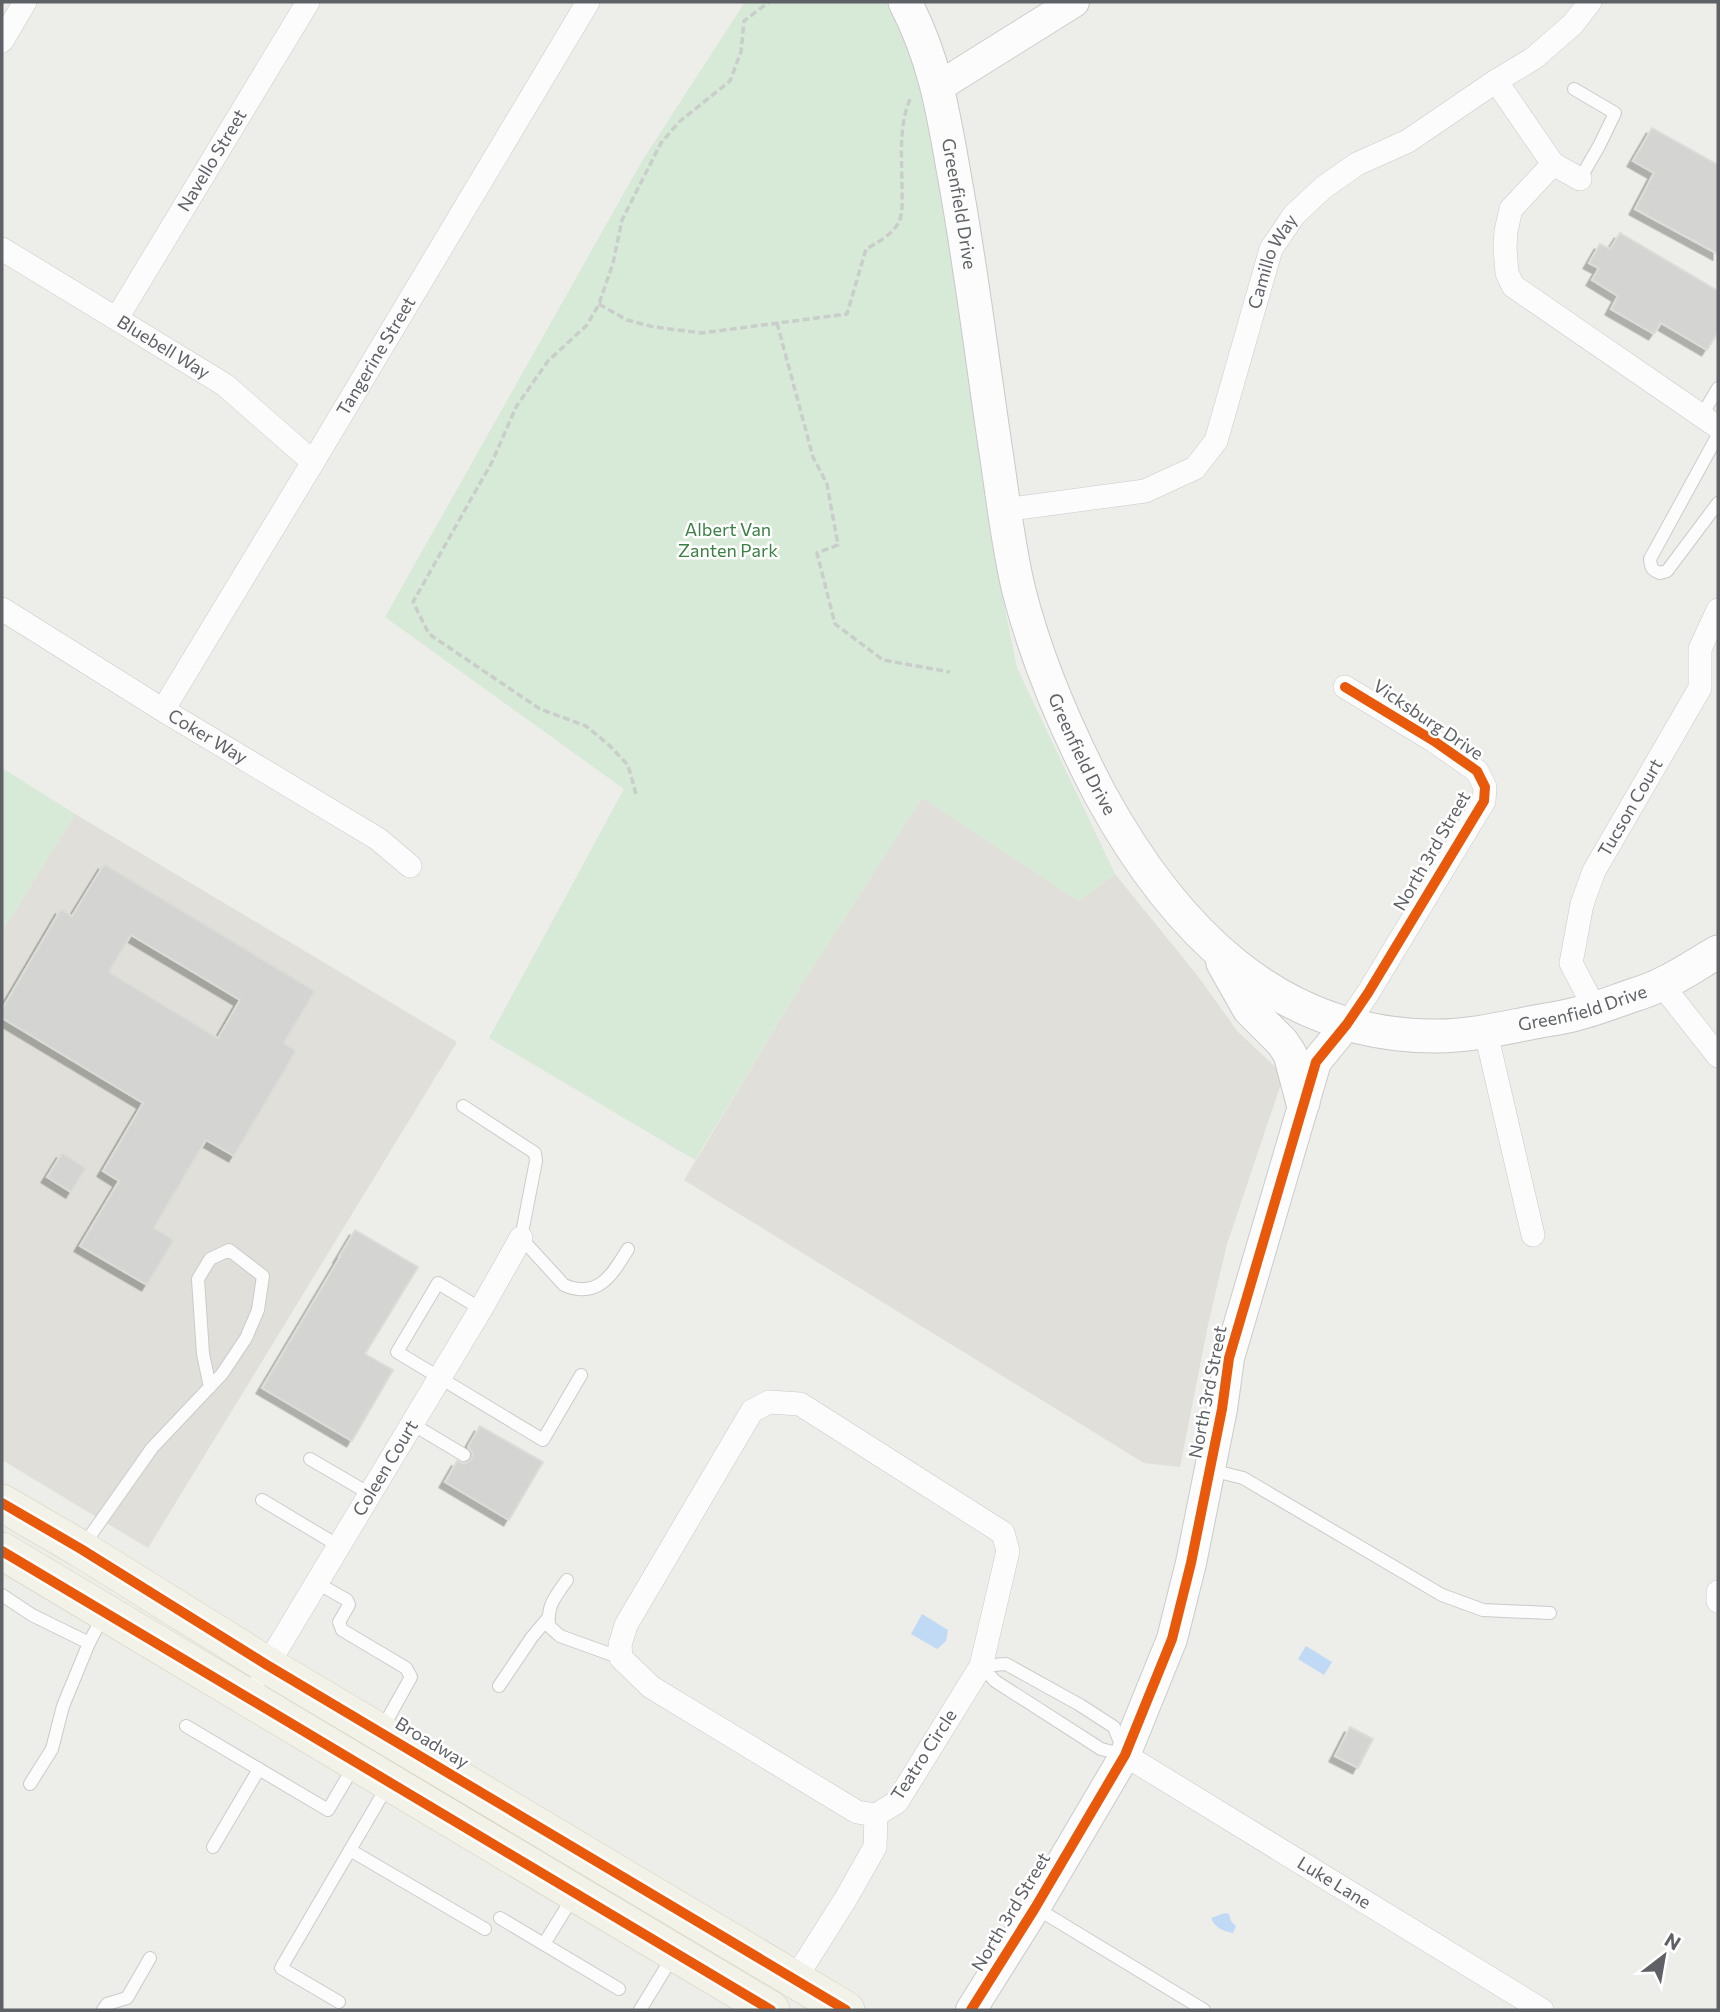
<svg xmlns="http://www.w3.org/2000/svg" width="1720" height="2012" font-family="Commissioner,sans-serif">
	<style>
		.education { fill: #e0dfd9 }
		.green { fill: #d7e9d7 }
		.water { fill: #c0d9f4 }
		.building { fill: #d4d4d2; stroke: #dcdcd8; stroke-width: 2; fill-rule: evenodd; filter: url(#shadow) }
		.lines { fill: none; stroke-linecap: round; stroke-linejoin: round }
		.service-casing { stroke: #cacbca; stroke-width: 14 }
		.minor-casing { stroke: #cacbca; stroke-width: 24 }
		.tertiary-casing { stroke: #cacbca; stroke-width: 32 }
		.secondary-casing { stroke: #c9c9c9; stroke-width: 35 }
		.primary-casing { stroke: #d3cfb9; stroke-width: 38 }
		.path { stroke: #c9cecb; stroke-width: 3.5; stroke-dasharray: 7 3.5; stroke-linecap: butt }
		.service { stroke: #fcfcfc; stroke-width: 12 }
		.minor { stroke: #fcfcfc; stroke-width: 23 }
		.tertiary { stroke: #fcfcfc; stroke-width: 30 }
		.secondary { stroke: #fcfcfc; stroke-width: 33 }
		.primary { stroke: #f3f2e9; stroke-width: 37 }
		.cycleway-casing { stroke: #fff; stroke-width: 15 }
		.cycleway { stroke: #e8590c; stroke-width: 10 }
		.labels { text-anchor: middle; stroke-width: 5; stroke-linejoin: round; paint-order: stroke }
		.street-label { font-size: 18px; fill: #5e6166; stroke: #fff }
		.park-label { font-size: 18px; fill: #3b8044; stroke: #fff }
	</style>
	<defs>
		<filter id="shadow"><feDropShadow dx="-5.5" dy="5.5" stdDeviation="0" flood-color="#0004"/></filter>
	</defs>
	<rect width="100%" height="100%" fill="#edede9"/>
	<g class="education">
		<polygon points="922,798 1079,901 1115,874 1197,975 1238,1032 1284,1075 1227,1244 1208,1325 1180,1467 1144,1463 684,1180 795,995"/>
		<polygon points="75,814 457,1042 148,1548 2,1460 2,932"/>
	</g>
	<g class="green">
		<polygon points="745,2 891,2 915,57 947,220 991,539 1017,668 1115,874 1079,901 922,798 795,995 695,1160 489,1038 624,789 385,617 642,161"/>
		<polygon points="2,768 75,814 2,932"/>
	</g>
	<g class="water">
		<polygon points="922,1614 948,1630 946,1641 937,1649 911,1634"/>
		<polygon points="1306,1646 1332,1662 1324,1675 1298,1659"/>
		<path d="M1225,1913L1229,1914L1231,1921L1236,1926L1233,1933C1223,1931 1215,1928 1211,1918Z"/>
	</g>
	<g class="building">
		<polygon points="1652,128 1718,165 1718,254 1635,209 1654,173 1633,161"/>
		<polygon points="1620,233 1718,291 1718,332 1707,350 1661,323 1654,334 1611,309 1618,296 1592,280 1599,268 1589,263 1600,244 1610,249"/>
		<path d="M104,864L315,991L284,1043L296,1051L234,1156L206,1140L154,1228L174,1240L147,1285L80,1246L119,1181L103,1171L143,1103L2,1018V1009L61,909L72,916ZM131,935L240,1000L218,1038L109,972Z"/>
		<polygon points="62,1153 86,1168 71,1192 47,1177"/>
		<polygon points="355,1230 418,1267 365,1354 393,1370 352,1441 262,1388 340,1257 339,1257"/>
		<polygon points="480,1426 543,1462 509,1520 445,1482 457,1461 465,1464 471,1460 473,1454 468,1447"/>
		<polygon points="1350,1727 1373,1739 1358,1768 1335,1756"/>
	</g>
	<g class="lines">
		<defs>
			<g id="service">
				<polyline points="1574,89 1615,113 1599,146 1580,179"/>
				<polyline points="1702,415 1718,388"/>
				<path d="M1718,435L1650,559C1651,568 1652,570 1660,573L1667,571L1718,503"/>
				<path d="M463,1106L535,1153L536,1161L521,1238L564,1285C599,1300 613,1273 628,1249"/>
				<polyline points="481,1309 438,1283 397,1352 543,1440 581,1375"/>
				<polyline points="412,1424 464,1455"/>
				<polyline points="310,1459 370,1494"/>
				<polyline points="1211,1470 1243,1478 1442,1595 1483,1610 1550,1613"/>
				<polyline points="262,1500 339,1546"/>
				<polyline points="83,1546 152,1448 222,1374 246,1338 258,1310 263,1276 229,1250 210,1259 198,1279 203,1354 210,1387"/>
				<path d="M567,1580C555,1597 547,1605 549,1626L560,1636L621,1658"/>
				<polyline points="317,1583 347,1600 349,1605 339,1622 342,1630 406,1668 411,1677 382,1729"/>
				<polyline points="2,1595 32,1615 89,1643 103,1616"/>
				<polygon points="1006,1664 1080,1705 1114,1727 1125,1755 1101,1749 995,1681 981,1666"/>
				<polyline points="499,1686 532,1637 548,1618"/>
				<polyline points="186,1726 328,1810 354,1766"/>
				<polyline points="30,1784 52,1749 63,1706 89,1643"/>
				<polyline points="213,1847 259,1769"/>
				<polyline points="350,1850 485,1929"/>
				<polyline points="1036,1908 1204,2010"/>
				<polyline points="500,1918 619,1989"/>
				<polyline points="544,1944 573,1897"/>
				<polyline points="339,2002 281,1968 388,1785"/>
				<polyline points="103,2010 107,2004 127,1998 150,1958"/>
				<polyline points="640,2010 673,1956"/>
			</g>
			<g id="minor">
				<polyline points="2,41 25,2"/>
				<polyline points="1496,81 1553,164 1580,179"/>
				<polyline points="1553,164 1511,209 1506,231 1505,248 1507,273 1513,286 1718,427"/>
				<path id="s1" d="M2,249L225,385L313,462"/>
				<path id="s2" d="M117,318L308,2"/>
				<path id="s3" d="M1004,510L1145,491L1195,468L1216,441L1271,249L1294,215L1324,187L1357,164L1408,141L1496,81L1534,58L1573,24L1590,2"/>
				<path id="s4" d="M2,609L163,710L378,839L410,866"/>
				<polyline points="1345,687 1434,741 1477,771 1485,787 1484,801 1368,993 1347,1024"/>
				<path id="s5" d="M163,710L313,462L588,2"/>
				<polyline points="1662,985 1718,1056"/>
				<path id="s6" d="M1595,1009L1571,963L1582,904L1594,871L1700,688V649L1718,610"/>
				<polyline points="1486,1033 1533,1235"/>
				<polygon points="769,1402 800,1404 1003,1533 1008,1551 981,1666 897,1802 876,1815 857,1812 651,1687 621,1658 620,1645 626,1625 752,1411"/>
				<polyline points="1718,1592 1718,1601"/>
				<path id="s7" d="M262,1674L481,1309L521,1238"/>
				<path id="s8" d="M1125,1755L1542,2010"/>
				<polyline points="795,1979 845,1900 875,1847 876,1815"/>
			</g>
			<g id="tertiary">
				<polyline points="938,87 1074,2"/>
				<polyline points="971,2010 1035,1908 1125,1755 1172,1639 1191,1563 1222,1409 1229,1358 1316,1062 1347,1024"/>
			</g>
			<g id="secondary">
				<path id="s9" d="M905,2C935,60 943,111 954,174C971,266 982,359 996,452C1003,498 1008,546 1019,591C1037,662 1066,729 1100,794C1172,926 1276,1037 1437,1036C1469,1036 1499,1029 1530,1023C1545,1020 1561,1018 1576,1014C1593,1010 1611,1003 1628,997C1640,993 1653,989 1664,983C1683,974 1700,962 1718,952"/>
				<polyline points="1223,963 1249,1009 1282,1042 1290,1054 1303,1103"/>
			</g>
			<g id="primary">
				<polyline points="2,1503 81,1549 267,1665 846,2010"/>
				<polyline points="2,1551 771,2010"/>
			</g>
		</defs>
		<use href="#service" class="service-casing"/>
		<use href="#minor" class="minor-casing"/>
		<use href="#tertiary" class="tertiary-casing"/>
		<use href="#secondary" class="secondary-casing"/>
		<use href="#primary" class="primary-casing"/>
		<g class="path">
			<path d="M599,304L627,320L654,327L702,333L847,314L866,249C877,243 893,234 899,222C903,213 902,199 902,189C902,158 898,125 911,97"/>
			<polyline points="777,323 813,457 827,484 838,545 817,553 835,624 883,660 950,672"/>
			<polyline points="636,794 628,765 610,746 586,726 540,709 429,634 413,602 492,462 516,407 548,361 587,325 599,304 613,263 622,220 661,143 679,122 730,81 741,52 744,21 769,2"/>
		</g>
		<use href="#service" class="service"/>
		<use href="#minor" class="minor"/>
		<use href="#tertiary" class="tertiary"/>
		<use href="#secondary" class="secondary"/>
		<use href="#primary" class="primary"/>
		<defs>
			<g id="cycleway">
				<polyline points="2,1503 81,1549 267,1665 846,2010"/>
				<polyline points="2,1551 771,2010"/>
				<polyline points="971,2010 1035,1908 1125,1755 1172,1639 1191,1563 1222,1409 1229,1358 1316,1062 1347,1024 1368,993 1484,801 1485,787 1477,771 1434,741 1345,687"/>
			</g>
		</defs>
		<use href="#cycleway" class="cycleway-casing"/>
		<use href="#cycleway" class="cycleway"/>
	</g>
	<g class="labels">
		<g class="street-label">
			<text dy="6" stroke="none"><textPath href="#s2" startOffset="184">Navello Street</textPath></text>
			<text dy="6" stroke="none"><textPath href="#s9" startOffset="210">Greenfield Drive</textPath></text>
			<text dy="6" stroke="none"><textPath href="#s3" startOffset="420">Camillo Way</textPath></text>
			<text dy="6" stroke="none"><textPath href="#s1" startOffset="189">Bluebell Way</textPath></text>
			<text dy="6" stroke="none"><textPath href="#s5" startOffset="413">Tangerine Street</textPath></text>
			<text transform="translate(1428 720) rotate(34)" y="6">Vicksburg Drive</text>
			<text dy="6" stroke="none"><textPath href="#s4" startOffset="242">Coker Way</textPath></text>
			<text dy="6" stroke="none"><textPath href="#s9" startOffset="777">Greenfield Drive</textPath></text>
			<text dy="6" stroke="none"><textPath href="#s6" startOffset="220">Tucson Court</textPath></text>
			<text transform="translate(1432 851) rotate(-60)" y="6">North 3rd Street</text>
			<text dy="6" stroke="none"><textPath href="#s9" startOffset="1407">Greenfield Drive</textPath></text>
			<text transform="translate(1208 1392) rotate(-79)" y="6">North 3rd Street</text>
			<text dy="6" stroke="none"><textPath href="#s7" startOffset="240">Coleen Court</textPath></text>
			<text transform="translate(432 1743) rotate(31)" y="6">Broadway</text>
			<text transform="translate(924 1755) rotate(-57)" y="6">Teatro Circle</text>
			<text dy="6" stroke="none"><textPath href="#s8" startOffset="245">Luke Lane</textPath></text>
			<text transform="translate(1011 1912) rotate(-59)" y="6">North 3rd Street</text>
		</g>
		<g class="park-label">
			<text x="728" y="536">Albert Van<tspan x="728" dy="21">Zanten Park</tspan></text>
		</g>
	</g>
	<rect width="1720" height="2012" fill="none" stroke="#5e6166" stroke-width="7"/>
	<g transform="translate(1664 1956) rotate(31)" stroke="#ffffff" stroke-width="5" paint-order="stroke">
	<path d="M0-5L12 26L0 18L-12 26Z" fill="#5e6166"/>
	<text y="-10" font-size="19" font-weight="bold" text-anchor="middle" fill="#5e6166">N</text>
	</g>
</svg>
